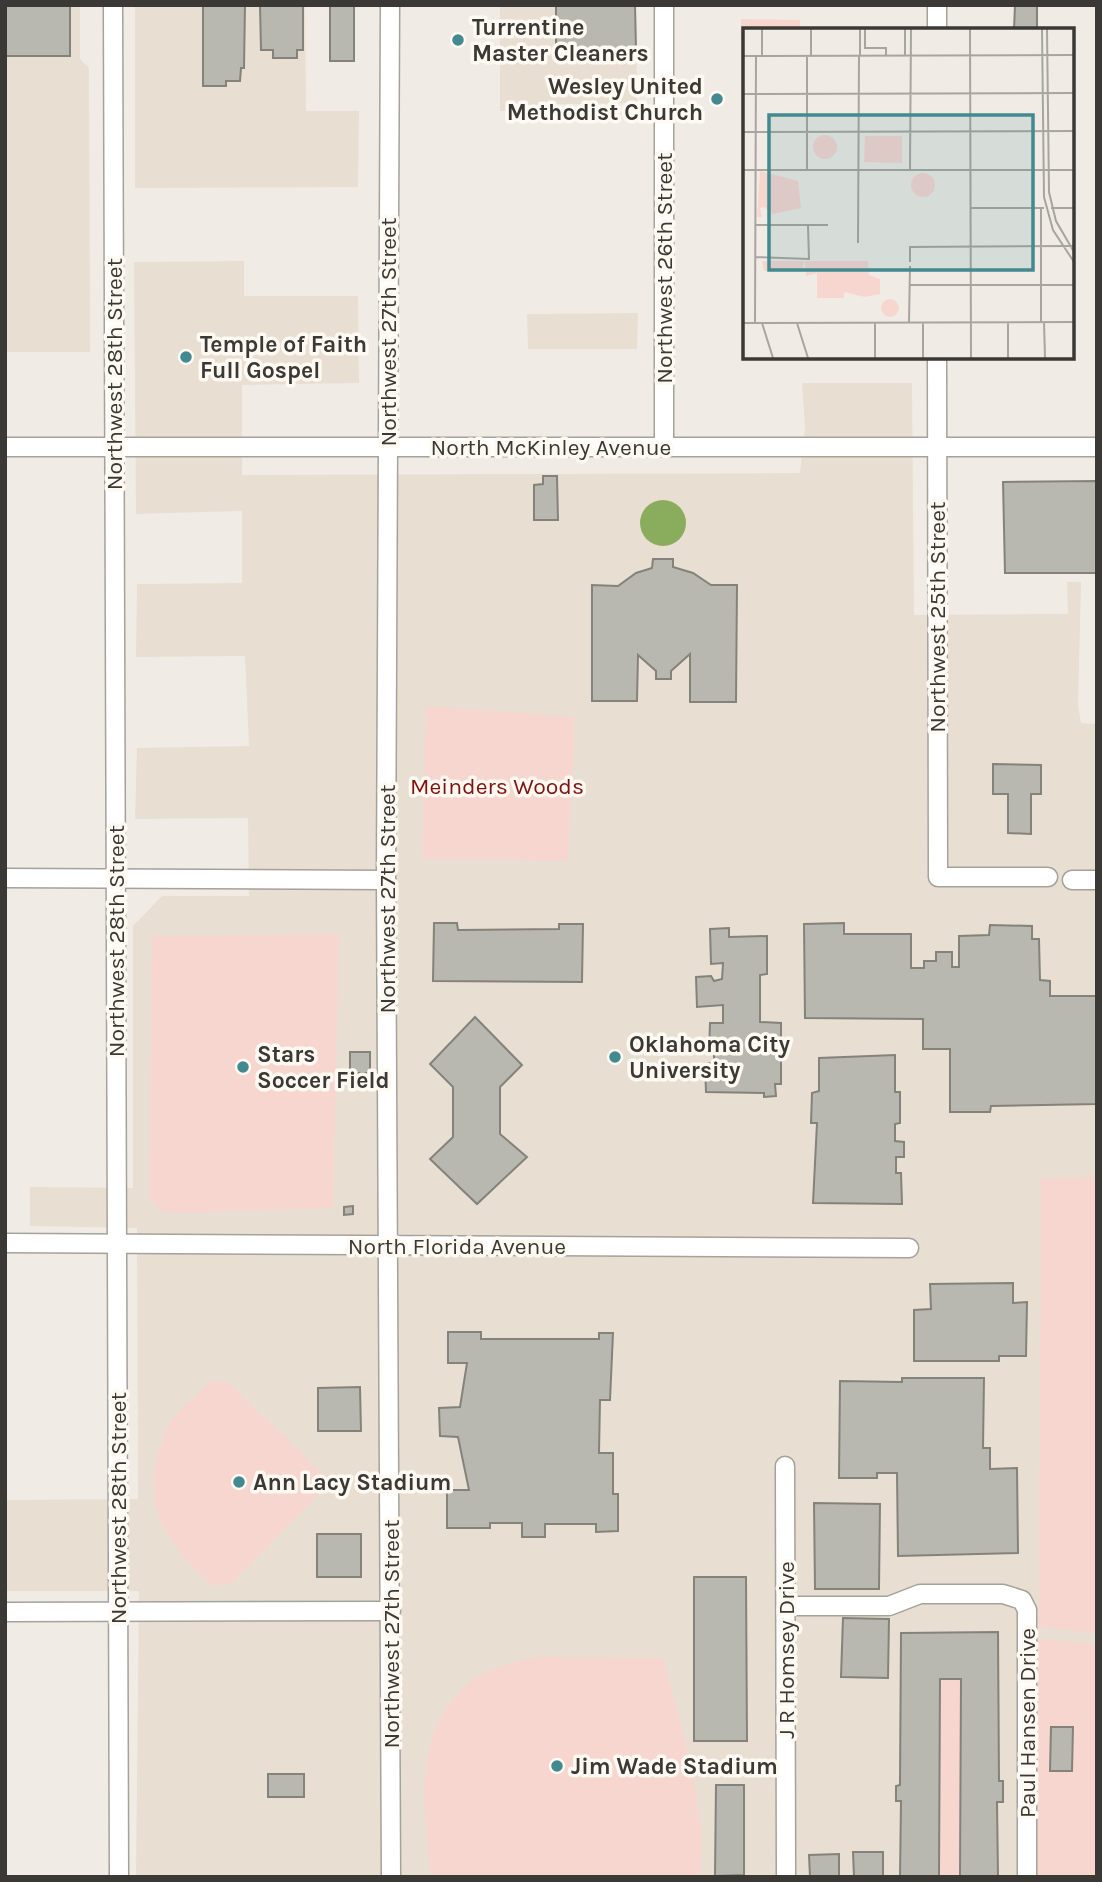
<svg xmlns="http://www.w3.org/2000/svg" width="1102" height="1882" font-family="Karla,sans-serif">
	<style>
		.built { fill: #e8dfd2 }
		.green { fill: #f8d6d0 }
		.water { fill: #8aad5d }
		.building { fill: #b8b8b0; stroke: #83837c; stroke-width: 2 }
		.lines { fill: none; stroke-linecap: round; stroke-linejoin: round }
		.minor-casing { stroke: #a5a19b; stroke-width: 21 }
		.minor { stroke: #fff; stroke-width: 18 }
		.poi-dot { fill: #428990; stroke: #fef9f2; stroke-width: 2.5 }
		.labels { text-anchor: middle; stroke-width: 7; stroke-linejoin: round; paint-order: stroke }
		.poi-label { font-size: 23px; font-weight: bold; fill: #3b3936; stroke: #fef9f2; text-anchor: start }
		.street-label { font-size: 23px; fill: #3b3936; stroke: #fef9f2 }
		.park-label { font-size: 23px; fill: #80120d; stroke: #fef9f2 }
		.inset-road { fill: none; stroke: #a8a49f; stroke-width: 2 }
		.view { fill: #428990; fill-opacity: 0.15; stroke: #428990; stroke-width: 3.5 }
		.inset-edge { fill: none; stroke: #3b3936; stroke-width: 3.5 }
	</style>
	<rect width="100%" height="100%" fill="#f0ece5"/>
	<g class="built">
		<polygon points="5,5 80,5 80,59 89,68 90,352 5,352"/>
		<polygon points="135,5 305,5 306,111 359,111 358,187 135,188"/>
		<polygon points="500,5 636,5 637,103 526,105 525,111 500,111"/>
		<polygon points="244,261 244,296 358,296 359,383 242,385 242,475 800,473 805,427 802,383 912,383 914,615 1068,614 1067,582 1081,582 1078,706 1081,723 1097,724 1097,1877 136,1877 139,1591 5,1591 5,1500 138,1499 137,1228 30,1226 30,1187 133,1188 133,926 162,896 249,896 248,818 135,819 137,748 249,746 245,656 136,657 137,584 242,583 242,511 136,514 134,262"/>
		<polygon points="638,313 637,349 528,349 527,314"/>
	</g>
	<g class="green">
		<polygon points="741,19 800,20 800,30 745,30 745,38 741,38"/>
		<polygon points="426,706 575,717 568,860 422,859"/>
		<polygon points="339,934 333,1208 164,1213 149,1199 152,936"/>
		<polygon points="1097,1177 1097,1633 1039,1627 1041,1179"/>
		<path d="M212,1380L230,1384L323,1474V1490L230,1585H211C170,1544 139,1510 160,1448C163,1440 165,1429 170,1422C181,1407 199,1394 212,1380Z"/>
		<polygon points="1038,1639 1097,1644 1097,1877 1038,1877"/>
		<path d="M536,1657L664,1658C676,1710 713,1830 698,1877H431C424,1809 410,1731 471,1681C489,1667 515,1663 536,1657Z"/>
		<polygon points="940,1679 961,1679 960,1877 939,1877"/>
	</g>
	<circle class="water" cx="663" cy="523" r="23"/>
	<g class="building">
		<rect x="5" y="5" width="65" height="51"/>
		<polygon points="203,5 245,5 244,68 241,68 240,81 226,81 226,86 203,86"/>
		<polygon points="260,5 303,5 303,50 297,50 297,58 273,58 273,50 261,50"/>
		<rect x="330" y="5" width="24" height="56"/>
		<polygon points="556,5 635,5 636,49 560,50 560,43 556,43"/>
		<polygon points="1015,5 1037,5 1037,30 1014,30"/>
		<polygon points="543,476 557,476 558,520 534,520 534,485 543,484"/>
		<polygon points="1097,481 1097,573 1005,573 1003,482"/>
		<polygon points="653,559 673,559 673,567 693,573 711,585 737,585 736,702 690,702 690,654 671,671 671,679 656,679 656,671 638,655 637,701 592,701 592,585 618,586 636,573 652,568"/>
		<polygon points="993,764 1041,765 1041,794 1031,794 1031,834 1008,833 1008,794 993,794"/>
		<polygon points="434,923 457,923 458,930 559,929 559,924 583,924 582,982 433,981"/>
		<polygon points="844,923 844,934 911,934 911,968 924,968 924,961 936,961 936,952 952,952 952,967 959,967 959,936 989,935 990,925 1032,926 1032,939 1039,939 1040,980 1050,981 1050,996 1097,996 1097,1104 991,1106 990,1112 950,1112 950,1049 923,1049 923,1019 805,1018 804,924"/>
		<polygon points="729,928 729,937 767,936 767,974 760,975 760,1022 781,1023 781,1084 775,1084 776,1096 764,1097 764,1093 706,1092 705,1064 714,1063 714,1052 709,1052 710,1023 723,1023 723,1005 697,1007 696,977 711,976 714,981 722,979 723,963 711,964 710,929"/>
		<polygon points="475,1017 522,1065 500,1087 500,1134 527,1157 477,1204 430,1159 453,1137 453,1087 430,1064"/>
		<rect x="350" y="1052" width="20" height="21"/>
		<polygon points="895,1055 895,1092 900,1092 900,1123 895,1124 895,1141 904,1142 904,1157 896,1157 896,1173 901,1173 902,1204 813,1203 817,1123 811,1123 812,1093 819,1091 819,1058"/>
		<polygon points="353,1206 353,1214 344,1215 344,1207"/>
		<polygon points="1013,1283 1013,1303 1027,1302 1026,1356 999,1356 999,1361 914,1361 914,1310 931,1309 930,1284"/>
		<polygon points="448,1332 481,1332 481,1339 599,1339 599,1333 613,1333 610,1400 600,1400 599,1453 613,1453 613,1494 618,1494 618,1531 596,1532 596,1524 545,1524 545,1537 522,1537 522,1523 490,1523 490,1528 447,1528 447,1490 469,1490 458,1437 440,1436 439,1408 460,1407 467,1363 448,1363"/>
		<polygon points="902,1378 984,1378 983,1448 990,1448 990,1469 1017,1468 1018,1553 898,1556 897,1473 877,1473 877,1478 839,1478 840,1381 902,1382"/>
		<polygon points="360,1387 361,1431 318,1431 318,1388"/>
		<polygon points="814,1503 880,1504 879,1589 815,1589"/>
		<rect x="317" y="1534" width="44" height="43"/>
		<polygon points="694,1577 746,1577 747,1741 694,1741"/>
		<polygon points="843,1618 889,1619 888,1678 841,1677"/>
		<polygon points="998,1632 999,1781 1003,1781 1003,1802 997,1802 998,1877 960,1877 961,1679 940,1679 939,1877 900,1877 901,1801 896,1801 896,1786 900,1785 901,1633"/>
		<polygon points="1051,1727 1073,1727 1072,1771 1050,1771"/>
		<rect x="268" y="1774" width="36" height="23"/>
		<polygon points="716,1785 744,1785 744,1875 715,1876"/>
		<polygon points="853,1852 883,1852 883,1877 854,1877"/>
		<polygon points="839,1854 839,1877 810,1877 809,1855"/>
	</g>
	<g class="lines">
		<defs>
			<g id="minor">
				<polyline points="113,5 119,1877"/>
				<polyline points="390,5 386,880 391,1877"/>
				<polyline points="937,5 937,30"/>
				<polyline points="937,357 938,877 1048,877"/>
				<polyline points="5,447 1097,447"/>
				<polyline points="664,447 664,5"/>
				<polyline points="5,878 386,880"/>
				<polyline points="1072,880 1097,880"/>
				<polyline points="5,1243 909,1248"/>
				<polyline points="785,1466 786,1877"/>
				<polyline points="787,1606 889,1606 920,1594 1003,1594 1022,1600 1027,1610 1027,1877"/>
				<polyline points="5,1612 391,1611"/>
			</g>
		</defs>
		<use href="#minor" class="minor-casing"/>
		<use href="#minor" class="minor"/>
	</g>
	<g class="poi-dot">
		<circle cx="458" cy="40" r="7"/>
		<circle cx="717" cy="99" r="7"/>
		<circle cx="186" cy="357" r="7"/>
		<circle cx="615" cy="1057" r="7"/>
		<circle cx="243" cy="1067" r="7"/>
		<circle cx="239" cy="1482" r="7"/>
		<circle cx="557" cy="1766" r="7"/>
	</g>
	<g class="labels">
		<g class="poi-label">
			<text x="472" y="35">Turrentine<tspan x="472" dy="26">Master Cleaners</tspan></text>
			<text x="703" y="94" text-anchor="end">Wesley United<tspan x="703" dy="26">Methodist Church</tspan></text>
			<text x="200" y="352">Temple of Faith<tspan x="200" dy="26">Full Gospel</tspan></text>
			<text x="629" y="1052">Oklahoma City<tspan x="629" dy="26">University</tspan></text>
			<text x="257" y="1062">Stars<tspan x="257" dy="26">Soccer Field</tspan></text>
			<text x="253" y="1490">Ann Lacy Stadium</text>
			<text x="571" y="1774">Jim Wade Stadium</text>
		</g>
		<g class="street-label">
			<text transform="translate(664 268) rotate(-90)" y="8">Northwest 26th Street</text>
			<text transform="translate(388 332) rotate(-90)" y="8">Northwest 27th Street</text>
			<text transform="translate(114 374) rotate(-90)" y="8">Northwest 28th Street</text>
			<text x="551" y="455">North McKinley Avenue</text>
			<text transform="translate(937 617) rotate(-90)" y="8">Northwest 25th Street</text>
			<text transform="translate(387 899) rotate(-90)" y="8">Northwest 27th Street</text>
			<text transform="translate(116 941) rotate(-90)" y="8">Northwest 28th Street</text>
			<text x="457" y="1254">North Florida Avenue</text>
			<text transform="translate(118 1508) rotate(-90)" y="8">Northwest 28th Street</text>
			<text transform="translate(391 1634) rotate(-90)" y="8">Northwest 27th Street</text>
			<text transform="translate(786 1650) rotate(-90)" y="8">J R Homsey Drive</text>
			<text transform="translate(1027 1723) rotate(-90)" y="8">Paul Hansen Drive</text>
		</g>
		<g class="park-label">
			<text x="497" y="794">Meinders Woods</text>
		</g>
	</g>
	<g transform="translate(743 28)">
		<rect width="331" height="331" fill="#f0ece5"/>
		<path d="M70 119a12 12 0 1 1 24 0a12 12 0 1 1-24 0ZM122,108H159V135L121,134ZM17,143L55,153L58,180L30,186L21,179L17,180L19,189H14ZM168 157a12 12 0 1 1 24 0a12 12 0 1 1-24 0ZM19,233H61L59,243H21ZM62,233H125L126,247L137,251V266L122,269L101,264V270H74V245L63,248ZM138 280a9 9 0 1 1 18 0a9 9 0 1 1-18 0Z" fill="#f8d6d0"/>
		<path class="inset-road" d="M117,1V28M122,1V20H143V27M227,1L228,330M299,1L301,169L310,202L331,234M304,1L306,164L313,193L331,224M0,28L331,27M19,28V1M68,28V1M162,28V1M0,66L331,65M0,104L331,103M167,141L168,1M0,142H331M64,142V29M228,180H301M308,180H331M13,197H85M115,215L116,28M12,229L66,231L65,198M167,234V219L331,218M167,257H331M132,294V330M166,294L167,238M180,294V330M265,294V330M298,294V180M301,294L302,330M0,295L331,294M12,295L13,28M19,295L30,330M54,295L65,330"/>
		<path class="view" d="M26,87H290V242H26Z"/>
		<rect width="331" height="331" class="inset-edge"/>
	</g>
	<rect width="1102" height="1882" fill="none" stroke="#3b3936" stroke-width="14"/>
</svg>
